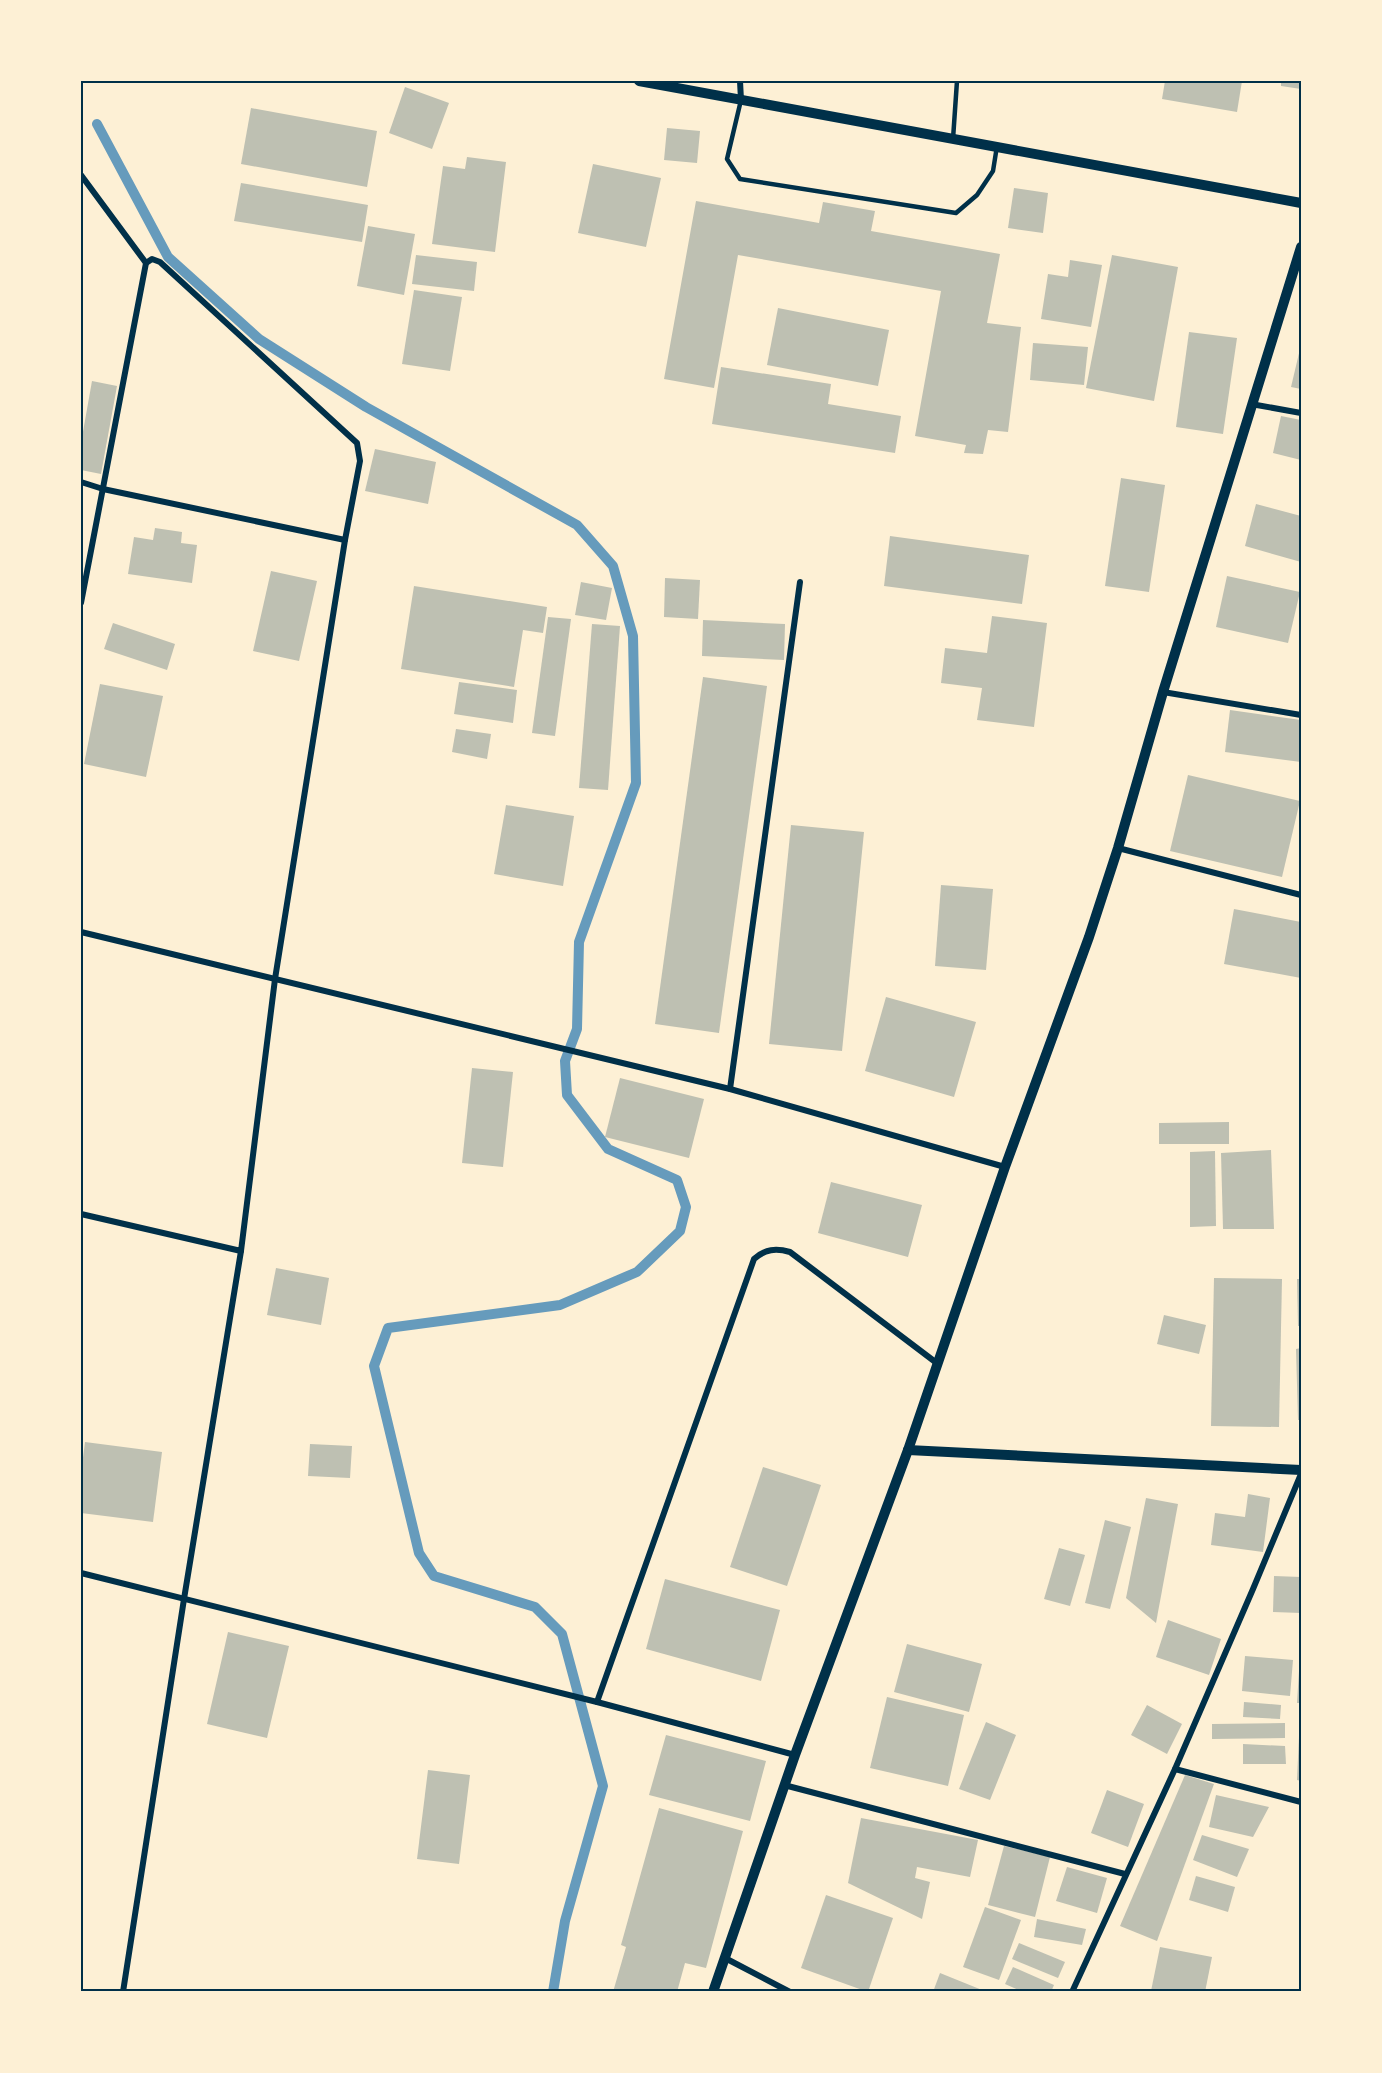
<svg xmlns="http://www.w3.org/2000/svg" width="1382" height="2073" font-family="Overpass,sans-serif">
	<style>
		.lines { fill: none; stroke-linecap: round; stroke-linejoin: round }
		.stream { stroke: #669bbc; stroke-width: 10 }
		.building { fill: #bec0b2 }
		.service { stroke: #003049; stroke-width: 4.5 }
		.minor { stroke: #003049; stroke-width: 6 }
		.tertiary { stroke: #003049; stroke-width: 10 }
		.neatline { fill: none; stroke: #003049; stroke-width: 2 }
	</style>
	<rect width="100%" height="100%" fill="#fdf0d5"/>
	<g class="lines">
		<polyline class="stream" points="97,124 168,257 259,339 366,407 577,525 613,566 633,636 636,783 579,942 577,1029 565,1061 567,1095 608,1149 677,1180 686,1207 680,1231 637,1272 560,1305 388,1328 374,1366 419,1553 434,1576 535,1607 562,1634 603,1786 565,1921 553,1992"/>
	</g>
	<g class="building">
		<polygon points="1165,81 1242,81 1237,112 1162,99"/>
		<polygon points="1281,81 1301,81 1301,89 1281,86"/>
		<polygon points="405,87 449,103 432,149 389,133"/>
		<polygon points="251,108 377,131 367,187 241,164"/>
		<polygon points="667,128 700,131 697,163 664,160"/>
		<polygon points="467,157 506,162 495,252 432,244 443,166 465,169"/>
		<polygon points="593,164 661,178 646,247 578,233"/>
		<polygon points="241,183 368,205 362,242 234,221"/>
		<polygon points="1014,188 1048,193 1043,233 1008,228"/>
		<polygon points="696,201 819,223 823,202 875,211 871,231 1000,254 987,323 1021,327 1008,432 988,430 983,454 964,453 966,445 915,436 941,291 738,255 714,388 664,379"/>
		<polygon points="368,226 415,234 404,295 357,286"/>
		<polygon points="416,255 477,262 474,291 412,284"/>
		<polygon points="1112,255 1178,267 1154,401 1086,388"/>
		<polygon points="1070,260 1102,265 1091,327 1041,319 1048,274 1068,277"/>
		<polygon points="414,290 462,297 450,371 402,364"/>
		<polygon points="778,308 889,330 878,386 767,365"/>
		<polygon points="1189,332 1237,338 1223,434 1176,427"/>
		<polygon points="1033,343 1088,347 1084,385 1030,380"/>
		<polygon points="1300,349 1301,349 1301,389 1291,387"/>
		<polygon points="721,367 831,384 828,404 901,416 895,453 712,424"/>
		<polygon points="92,381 117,386 101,474 81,470 81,443"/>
		<polygon points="1281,416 1301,420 1301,460 1273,453"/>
		<polygon points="375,449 436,462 428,504 365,491"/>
		<polygon points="1121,478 1165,485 1149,592 1105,586"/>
		<polygon points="1256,504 1301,516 1301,562 1245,546"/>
		<polygon points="155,528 182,532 181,543 197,545 192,583 128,574 134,537 153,540"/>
		<polygon points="890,536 1029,555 1022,604 884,586"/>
		<polygon points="271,571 317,581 299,661 253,651"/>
		<polygon points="1227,576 1300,592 1288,643 1216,627"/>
		<polygon points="665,578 700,580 698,619 664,617"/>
		<polygon points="581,582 612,588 606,620 575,615"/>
		<polygon points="414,586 547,607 543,633 523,630 514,687 401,669"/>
		<polygon points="992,616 1047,623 1034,727 977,720 982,688 941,683 945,648 987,653"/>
		<polygon points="548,617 571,619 555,736 532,733"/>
		<polygon points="703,620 785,624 784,660 702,656"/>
		<polygon points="113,623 175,644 167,670 104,649"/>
		<polygon points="592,624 620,626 608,790 579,788"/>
		<polygon points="703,677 767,686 719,1033 655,1024"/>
		<polygon points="459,682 517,690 513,723 454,714"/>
		<polygon points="100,684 163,696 146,777 84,764"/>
		<polygon points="1230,710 1301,720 1301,762 1225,752"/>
		<polygon points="456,729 491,734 487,759 452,752"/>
		<polygon points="1188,775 1300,801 1282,877 1170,851"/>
		<polygon points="506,805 574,816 563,886 494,874"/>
		<polygon points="791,825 864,832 842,1051 769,1044"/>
		<polygon points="941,885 993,889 986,970 935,966"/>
		<polygon points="1234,909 1301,922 1301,978 1224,964"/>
		<polygon points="886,997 976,1022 954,1097 865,1071"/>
		<polygon points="472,1068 513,1072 503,1167 462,1163"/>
		<polygon points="620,1078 704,1099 689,1158 605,1137"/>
		<polygon points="1229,1122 1229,1144 1159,1144 1159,1123"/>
		<polygon points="1271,1150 1274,1229 1223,1229 1221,1153"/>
		<polygon points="1215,1151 1216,1226 1190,1227 1190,1152"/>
		<polygon points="831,1182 922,1205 908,1257 818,1233"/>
		<polygon points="276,1268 329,1278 321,1325 267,1315"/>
		<polygon points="1214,1278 1282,1279 1279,1427 1211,1426"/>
		<polygon points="1297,1279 1301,1279 1301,1326 1298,1326"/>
		<polygon points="1164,1315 1206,1325 1199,1354 1157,1344"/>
		<polygon points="1301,1348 1301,1420 1298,1420 1296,1349"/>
		<polygon points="85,1442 162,1452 153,1522 81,1513 81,1473"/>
		<polygon points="310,1444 352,1446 350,1478 308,1476"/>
		<polygon points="763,1467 821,1485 787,1586 730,1567"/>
		<polygon points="1248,1494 1270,1498 1263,1552 1211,1545 1215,1513 1245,1517"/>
		<polygon points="1146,1498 1178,1504 1156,1623 1126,1598"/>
		<polygon points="1105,1520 1131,1527 1110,1609 1085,1603"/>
		<polygon points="1059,1548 1085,1555 1070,1606 1044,1599"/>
		<polygon points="1274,1576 1301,1577 1301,1613 1273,1612"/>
		<polygon points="665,1579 780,1610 761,1681 646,1649"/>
		<polygon points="1168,1620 1221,1639 1209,1675 1156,1657"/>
		<polygon points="228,1632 289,1646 267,1738 207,1724"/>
		<polygon points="907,1644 982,1664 969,1712 894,1692"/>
		<polygon points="1245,1656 1293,1660 1290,1696 1242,1691"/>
		<polygon points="1299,1671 1301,1671 1301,1703 1297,1703"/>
		<polygon points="887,1697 964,1715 948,1786 870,1768"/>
		<polygon points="1244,1702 1281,1705 1280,1719 1243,1717"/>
		<polygon points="1147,1705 1182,1724 1167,1754 1131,1735"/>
		<polygon points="986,1722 1016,1735 990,1800 959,1789"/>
		<polygon points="1285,1723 1285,1738 1212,1739 1212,1724"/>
		<polygon points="666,1735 766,1761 750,1821 649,1795"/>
		<polygon points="1299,1736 1301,1736 1301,1781 1297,1780"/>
		<polygon points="1243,1744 1285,1746 1286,1764 1243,1764"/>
		<polygon points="428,1770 470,1775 459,1864 417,1859"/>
		<polygon points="1185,1775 1214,1784 1157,1941 1120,1926"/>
		<polygon points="1107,1790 1144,1804 1128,1847 1091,1833"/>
		<polygon points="1216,1795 1269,1807 1253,1837 1209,1827"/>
		<polygon points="659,1808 743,1831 706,1968 685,1963 677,1992 613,1992 626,1947 621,1945"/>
		<polygon points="861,1818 978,1840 970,1877 917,1867 915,1878 930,1882 922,1919 848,1883"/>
		<polygon points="1202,1835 1249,1849 1237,1877 1193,1860"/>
		<polygon points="1004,1846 1050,1857 1035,1917 988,1905"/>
		<polygon points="1067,1867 1107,1878 1097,1913 1056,1901"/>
		<polygon points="1196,1876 1235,1887 1228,1912 1189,1900"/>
		<polygon points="826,1895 893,1918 868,1992 801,1968"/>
		<polygon points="985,1907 1021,1920 999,1980 963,1967"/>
		<polygon points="1037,1919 1086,1929 1082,1945 1034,1937"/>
		<polygon points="1019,1943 1065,1962 1058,1978 1012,1959"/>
		<polygon points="1160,1947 1212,1957 1205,1992 1151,1991"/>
		<polygon points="1013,1967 1054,1985 1051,1992 1023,1992 1005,1984"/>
		<polygon points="940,1973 987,1992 933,1992"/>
	</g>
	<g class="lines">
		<g class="service">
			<polyline points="741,100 727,159 740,179 956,213 977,195 993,171 997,146"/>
			<polyline points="953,139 957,81"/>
		</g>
		<g class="minor">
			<polyline points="740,81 741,100"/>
			<polyline points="81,175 146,263 81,603"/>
			<polyline points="146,263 152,259 160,262 357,443 360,461 345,540"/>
			<polyline points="1251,404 1301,413"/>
			<polyline points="81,482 103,489 345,540 275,979 241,1251 81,1214"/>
			<polyline points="1163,692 1301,715"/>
			<polyline points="1118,848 1301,895"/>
			<polyline points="81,932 730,1089 1005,1167"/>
			<polyline points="730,1089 800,582"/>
			<polyline points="81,1573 597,1702 795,1755"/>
			<path d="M597,1702L754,1259C765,1249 776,1248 790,1252L938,1364"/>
			<polyline points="1175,1769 1301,1802"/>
			<polyline points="784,1785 1125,1874"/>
			<polyline points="725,1958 790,1992"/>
			<polyline points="123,1992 184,1599 241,1251"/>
			<polyline points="1072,1992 1175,1769 1253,1589 1301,1474"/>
		</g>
		<g class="tertiary">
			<polyline points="639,81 1301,203"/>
			<polyline points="908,1450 1301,1470"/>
			<polyline points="713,1992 795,1755 908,1450 1005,1167 1089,937 1118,848 1163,692 1301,247"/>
		</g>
	</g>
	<rect width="1382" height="2073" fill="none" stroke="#fdf0d5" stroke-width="165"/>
	<rect x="82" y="82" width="1218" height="1908" class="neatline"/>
</svg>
